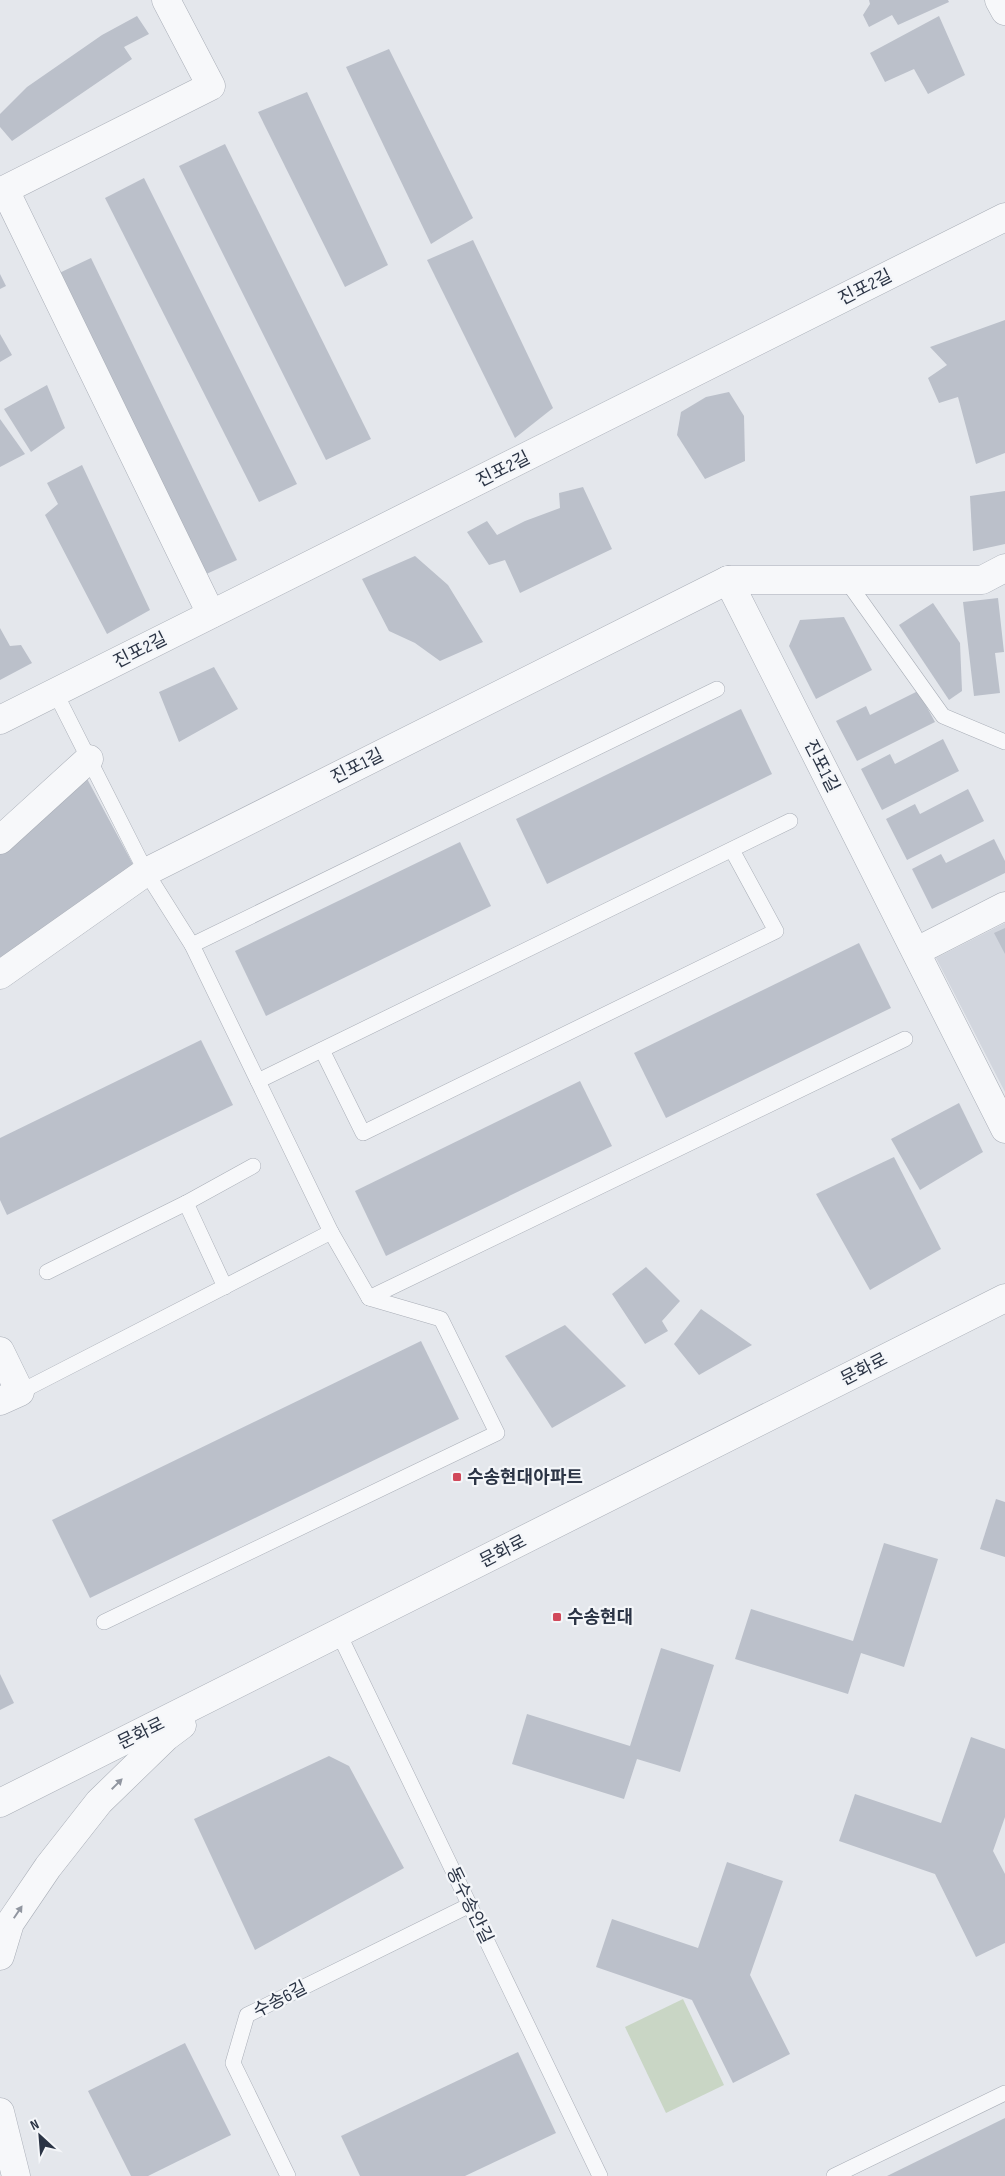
<svg xmlns="http://www.w3.org/2000/svg" width="1005" height="2176" font-family="'Sofia Sans Condensed','Noto Sans KR',sans-serif">
	<style>
		.built { fill: #d2d6de }
		.green { fill: #c9d6c5 }
		.building { fill: #bbc0ca }
		.lines { fill: none; stroke-linecap: round; stroke-linejoin: round }
		.service-casing { stroke: #a9aeb7; stroke-width: 16 }
		.minor-casing { stroke: #a9aeb7; stroke-width: 29 }
		.tertiary-casing { stroke: #a9aeb7; stroke-width: 29 }
		.service { stroke: #f7f8fa; stroke-width: 15 }
		.minor { stroke: #f7f8fa; stroke-width: 28 }
		.tertiary { stroke: #f7f8fa; stroke-width: 28 }
		.oneway { fill: #9196a0 }
		.poi-dot { fill: #d1495b; stroke: #f4f6f9; stroke-width: 2 }
		.labels { text-anchor: middle; stroke-width: 4.5; stroke-linejoin: round; paint-order: stroke }
		.street-label { font-size: 18px; fill: #2b3445; stroke: #f4f6f9 }
		.poi-label { font-size: 18px; font-weight: bold; fill: #2b3445; stroke: #f4f6f9; text-anchor: start }
	</style>
	<rect width="100%" height="100%" fill="#e4e7ec"/>
	<polygon class="built" points="1005,923 1005,1092 936,958"/>
	<polygon class="green" points="683,1999 724,2085 666,2113 625,2027"/>
	<g class="building">
		<polygon points="869,0 948,0 949,2 898,25 892,15 869,27 863,15 870,4"/>
		<polygon points="137,16 149,34 124,47 132,59 12,141 0,127 0,114 27,87 102,35"/>
		<polygon points="939,16 965,75 928,94 914,69 885,82 870,53"/>
		<polygon points="389,49 473,218 431,244 346,67"/>
		<polygon points="307,92 388,265 345,287 258,112"/>
		<polygon points="225,144 371,439 326,460 179,166"/>
		<polygon points="144,178 297,484 259,502 105,198"/>
		<polygon points="473,240 553,408 515,438 427,260"/>
		<polygon points="91,258 237,560 202,576 55,275"/>
		<polygon points="0,274 6,286 0,289"/>
		<polygon points="1005,320 1005,453 976,464 958,397 939,403 928,378 947,365 930,347"/>
		<polygon points="0,334 12,355 0,362"/>
		<polygon points="47,385 65,428 31,452 4,409"/>
		<polygon points="729,392 744,416 745,461 705,479 677,435 681,412 706,397"/>
		<polygon points="0,419 25,454 0,467"/>
		<polygon points="82,465 150,610 107,634 45,515 58,504 47,483"/>
		<polygon points="583,487 612,549 520,593 505,560 489,565 467,532 487,521 497,535 525,521 560,508 559,493"/>
		<polygon points="1005,491 1005,544 973,551 970,496"/>
		<polygon points="415,556 448,585 483,642 440,661 415,643 389,631 362,579"/>
		<polygon points="998,598 1004,652 995,653 1000,693 974,696 963,602"/>
		<polygon points="933,603 960,643 962,691 949,700 899,625"/>
		<polygon points="844,617 872,670 816,699 789,646 800,620"/>
		<polygon points="0,628 10,646 21,645 32,663 0,680"/>
		<polygon points="214,667 238,709 179,742 159,692"/>
		<polygon points="918,691 935,722 857,761 836,721 866,706 870,715"/>
		<polygon points="741,709 772,774 547,884 516,819"/>
		<polygon points="943,739 959,771 882,810 861,769 890,754 895,764"/>
		<polygon points="85,775 135,868 0,966 0,851"/>
		<polygon points="968,789 984,821 907,860 886,819 915,804 920,814"/>
		<polygon points="994,839 1005,861 1005,873 932,909 912,869 941,854 946,863"/>
		<polygon points="460,842 491,906 266,1016 235,951"/>
		<polygon points="1005,928 1005,954 994,933"/>
		<polygon points="859,943 891,1008 666,1118 634,1053"/>
		<polygon points="201,1040 233,1105 7,1215 0,1200 0,1138"/>
		<polygon points="580,1081 612,1146 386,1256 355,1191"/>
		<polygon points="959,1103 983,1152 920,1190 891,1139"/>
		<polygon points="894,1157 941,1249 870,1290 816,1194"/>
		<polygon points="646,1267 680,1301 662,1321 668,1331 645,1344 612,1294"/>
		<polygon points="701,1309 752,1345 699,1375 674,1344"/>
		<polygon points="565,1325 626,1386 552,1428 505,1356"/>
		<polygon points="421,1341 459,1419 90,1598 52,1520"/>
		<polygon points="996,1499 1005,1502 1005,1557 980,1549"/>
		<polygon points="884,1543 938,1559 904,1667 861,1653 848,1694 735,1659 751,1609 853,1641"/>
		<polygon points="661,1648 714,1665 680,1772 637,1759 624,1799 512,1764 527,1714 630,1746"/>
		<polygon points="0,1674 14,1703 0,1710"/>
		<polygon points="971,1737 1005,1749 1005,1817 993,1851 1005,1874 1005,1943 976,1957 935,1874 839,1841 855,1794 941,1823"/>
		<polygon points="329,1756 349,1766 404,1868 255,1950 194,1819"/>
		<polygon points="727,1862 783,1881 750,1975 790,2054 733,2083 692,2000 596,1967 612,1919 698,1948"/>
		<polygon points="185,2043 231,2135 148,2176 131,2176 88,2091"/>
		<polygon points="518,2052 556,2133 465,2176 360,2176 341,2136"/>
		<polygon points="1005,2118 1005,2176 887,2176"/>
	</g>
	<g class="lines">
		<defs>
			<g id="service">
				<polyline points="846,580 943,716 1005,742"/>
				<polyline points="192,945 717,689"/>
				<polyline points="322,1050 363,1133 776,931 732,850"/>
				<polyline points="258,1081 790,821"/>
				<polyline points="186,1203 225,1287"/>
				<polyline points="47,1272 186,1203 253,1166"/>
				<polyline points="369,1298 905,1039"/>
				<polyline points="20,1392 331,1232 192,945 146,872 55,692"/>
				<polyline points="104,1622 497,1433 441,1319 369,1298 331,1232"/>
				<polyline points="339,1634 600,2176"/>
				<polyline points="288,2176 233,2063 247,2015 470,1905"/>
				<polyline points="834,2176 1005,2093"/>
			</g>
			<g id="minor">
				<polyline points="999,0 1005,11"/>
				<polyline points="5,190 211,614"/>
				<polyline points="0,192 211,86 166,0"/>
				<polyline points="728,580 1005,1129"/>
				<polyline points="0,720 1005,217"/>
				<polyline points="0,840 89,759"/>
				<polyline points="917,951 1005,906"/>
				<polyline points="0,975 146,872 728,580 982,580 1005,568"/>
				<polyline points="0,1351 20,1392 0,1401"/>
			</g>
			<g id="tertiary">
				<polyline points="0,1803 1005,1298"/>
				<polyline points="0,1956 10,1923 48,1867 99,1802 166,1737 182,1725"/>
				<polyline points="0,2112 16,2176"/>
			</g>
		</defs>
		<use href="#service" class="service-casing"/>
		<use href="#minor" class="minor-casing"/>
		<use href="#tertiary" class="tertiary-casing"/>
		<use href="#service" class="service"/>
		<use href="#minor" class="minor"/>
		<use href="#tertiary" class="tertiary"/>
	</g>
	<defs><path id="oneway-solid" d="M-6-.8H1V-3.2L6.5 0L1 3.2V.8H-6Z" transform="scale(1.25)"/></defs>
	<g class="oneway">
		<use href="#oneway-solid" transform="translate(117 1784) rotate(-45)"/>
		<use href="#oneway-solid" transform="translate(18 1912) rotate(-56)"/>
	</g>
	<g class="poi-dot">
		<rect x="452" y="1472" width="10" height="10" rx="2.5"/>
		<rect x="552" y="1612" width="10" height="10" rx="2.5"/>
	</g>
	<g class="labels">
		<g class="street-label">
			<text transform="translate(865 287) rotate(-27)" y="6">진포2길</text>
			<text transform="translate(503 469) rotate(-27)" y="6">진포2길</text>
			<text transform="translate(140 650) rotate(-27)" y="6">진포2길</text>
			<text transform="translate(357 766) rotate(-27)" y="6">진포1길</text>
			<text transform="translate(822 766) rotate(63)" y="6">진포1길</text>
			<text transform="translate(864 1369) rotate(-27)" y="6">문화로</text>
			<text transform="translate(503 1551) rotate(-27)" y="6">문화로</text>
			<text transform="translate(141 1733) rotate(-26)" y="6">문화로</text>
			<text transform="translate(470 1905) rotate(64)" y="6">동수송안길</text>
			<text transform="translate(280 1999) rotate(-27)" y="6">수송6길</text>
		</g>
		<g class="poi-label">
			<text x="467" y="1483">수송현대아파트</text>
			<text x="567" y="1623">수송현대</text>
		</g>
	</g>
	<g transform="translate(40 2136) rotate(334)" stroke="#f4f6f9" stroke-width="4" paint-order="stroke">
	<path d="M0-4L9 19L0 12L-9 19Z" fill="#2b3445"/>
	<text y="-8" font-size="14" font-weight="bold" text-anchor="middle" fill="#2b3445">N</text>
	</g>
</svg>
